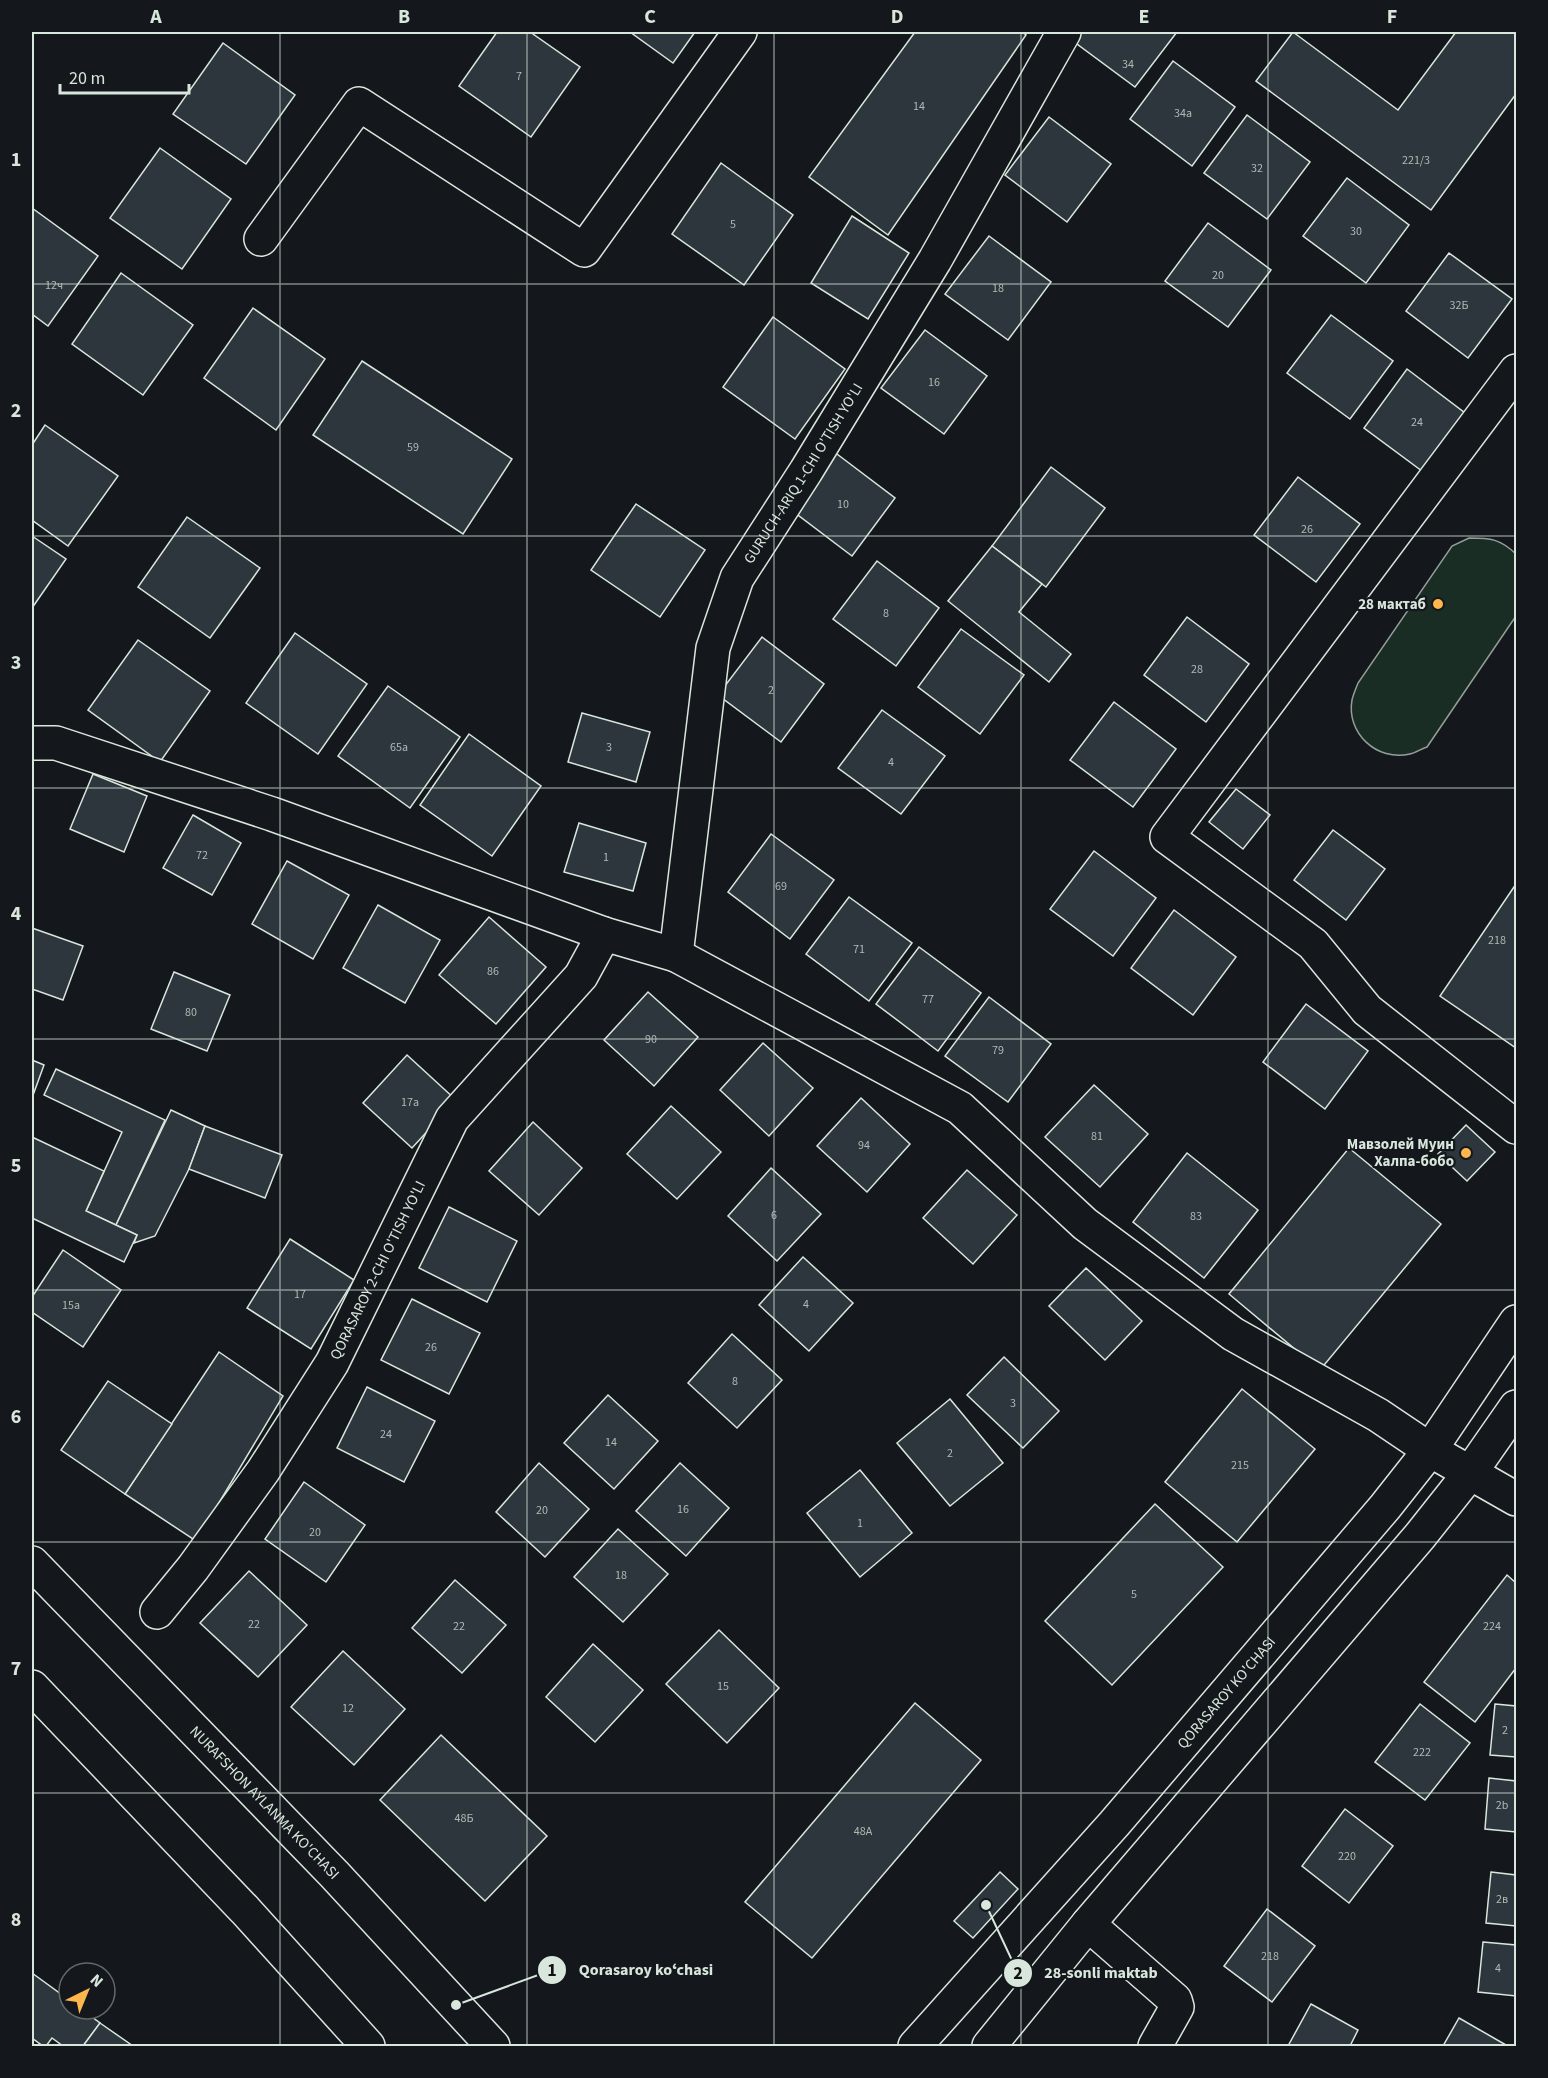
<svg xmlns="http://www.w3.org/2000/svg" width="1548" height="2078" font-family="'Source Sans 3',sans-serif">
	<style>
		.green { fill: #1a2d24; stroke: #939e99; stroke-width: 1.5 }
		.building { fill: #2c363c; stroke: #d8e6dc; stroke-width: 1.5 }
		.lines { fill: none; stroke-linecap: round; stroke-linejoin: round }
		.minor-casing { stroke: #d8e6dc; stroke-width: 36 }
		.secondary-casing { stroke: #d8e6dc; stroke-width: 36 }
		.primary-casing { stroke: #d8e6dc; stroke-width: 36 }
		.minor { stroke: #14181c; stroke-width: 33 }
		.secondary { stroke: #14181c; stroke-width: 33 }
		.primary { stroke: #14181c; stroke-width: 33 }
		.grid { fill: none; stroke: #d8e6dc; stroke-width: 1.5; stroke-opacity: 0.55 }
		.poi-dot { fill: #ffb74d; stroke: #14181c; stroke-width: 2 }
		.labels { text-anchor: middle; stroke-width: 4.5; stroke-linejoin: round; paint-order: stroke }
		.number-label { font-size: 12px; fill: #adbab4 }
		.street-label { font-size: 15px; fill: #d8e6dc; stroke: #14181c }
		.poi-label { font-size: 15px; font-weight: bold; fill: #d8e6dc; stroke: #14181c; text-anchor: end }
		.leader { fill: none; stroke: #d8e6dc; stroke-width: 2 }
		.callout-dot { fill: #d8e6dc; stroke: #14181c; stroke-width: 2 }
		.mark-label { font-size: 18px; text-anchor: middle; font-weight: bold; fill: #111 }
		.callout-label { font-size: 16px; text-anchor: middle; font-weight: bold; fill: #d8e6dc; stroke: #14181c; stroke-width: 4.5; stroke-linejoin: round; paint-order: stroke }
		.neatline { fill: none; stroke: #d8e6dc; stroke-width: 2 }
		.grid-label { font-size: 20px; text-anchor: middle; font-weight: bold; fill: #d8e6dc }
	</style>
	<rect width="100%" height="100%" fill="#14181c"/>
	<path class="green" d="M1469,538C1491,538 1500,539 1516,554V616L1427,747C1421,749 1415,753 1410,754C1377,762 1346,733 1352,700C1353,695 1356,688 1358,683L1452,546Z"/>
	<g class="building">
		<polygon points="497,32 530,32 580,67 531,137 459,86"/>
		<polygon points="630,32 695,32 673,63"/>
		<polygon points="915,32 1022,32 1026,35 888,235 809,177"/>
		<polygon points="1079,32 1177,32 1135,87 1073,41"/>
		<polygon points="1293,32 1398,110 1456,32 1516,32 1516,94 1431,210 1256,81"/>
		<polygon points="223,43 295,95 246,164 173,114"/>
		<polygon points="1173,61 1235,107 1192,166 1130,119"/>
		<polygon points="1247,115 1310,162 1267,219 1204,173"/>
		<polygon points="1049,117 1111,164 1067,222 1005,175"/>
		<polygon points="160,148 231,199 182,269 110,218"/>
		<polygon points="721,163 793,215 744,285 672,234"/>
		<polygon points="1347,178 1409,225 1366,283 1303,236"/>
		<polygon points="32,208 98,256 48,326 32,314"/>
		<polygon points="852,216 909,253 868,319 811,283"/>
		<polygon points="1208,223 1271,270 1228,327 1165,281"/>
		<polygon points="989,236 1051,282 1008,340 945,294"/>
		<polygon points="1449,253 1512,299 1468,358 1406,311"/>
		<polygon points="121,273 193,325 143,395 72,344"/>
		<polygon points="253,308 325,359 276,430 204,378"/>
		<polygon points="1331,315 1393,361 1350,419 1287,373"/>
		<polygon points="773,317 845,369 795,439 723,387"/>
		<polygon points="925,330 987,376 944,434 881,388"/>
		<polygon points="362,361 512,459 463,534 313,435"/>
		<polygon points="1407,369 1469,416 1426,474 1364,428"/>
		<polygon points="45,425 118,476 68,546 32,520 32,445"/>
		<polygon points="833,451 895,498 852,556 790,509"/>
		<polygon points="1051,467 1105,508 1046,587 992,546"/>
		<polygon points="1298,477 1360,524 1316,582 1254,535"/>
		<polygon points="636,504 705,550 660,617 591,570"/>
		<polygon points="187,517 260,568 210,638 138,587"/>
		<polygon points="32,536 66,559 32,608"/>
		<polygon points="992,546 1042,584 1019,612 1071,654 1049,682 948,601"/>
		<polygon points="877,561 939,608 896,666 833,619"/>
		<polygon points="1187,617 1249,664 1206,722 1144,675"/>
		<polygon points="961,629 1024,675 980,734 918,687"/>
		<polygon points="295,633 367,684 318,754 246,703"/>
		<polygon points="762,637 824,684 781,742 718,695"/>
		<polygon points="138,640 210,691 160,762 88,710"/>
		<polygon points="388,686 460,737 410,808 338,756"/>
		<polygon points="1114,702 1176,749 1133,807 1070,760"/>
		<polygon points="882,710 945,756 901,814 838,768"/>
		<polygon points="582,713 650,732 636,782 568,762"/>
		<polygon points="469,734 541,786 492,856 420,805"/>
		<polygon points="93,774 147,796 124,852 70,829"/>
		<polygon points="1236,789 1270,815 1243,849 1209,822"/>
		<polygon points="193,815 241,843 212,895 163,868"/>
		<polygon points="579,823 646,843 633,891 564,872"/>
		<polygon points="1333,830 1385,869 1346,920 1294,880"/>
		<polygon points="771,834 834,880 790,939 728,892"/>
		<polygon points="1094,851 1156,898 1113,956 1050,909"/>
		<polygon points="287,861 349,895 313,959 252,924"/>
		<polygon points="1516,884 1516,1048 1440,996"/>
		<polygon points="849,897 912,943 869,1001 806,954"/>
		<polygon points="378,905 440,940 405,1003 343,968"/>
		<polygon points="1174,910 1236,957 1193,1015 1131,968"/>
		<polygon points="489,917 546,967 496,1024 439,975"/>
		<polygon points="32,928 83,946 63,1000 32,989"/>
		<polygon points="919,947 981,993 938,1051 876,1004"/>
		<polygon points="174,972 230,995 207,1051 151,1029"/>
		<polygon points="648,992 698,1037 654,1086 604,1040"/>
		<polygon points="989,997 1051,1044 1008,1102 945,1056"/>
		<polygon points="1306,1004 1368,1051 1325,1109 1263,1062"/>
		<polygon points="763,1043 813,1088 769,1136 720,1090"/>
		<polygon points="407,1055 456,1100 412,1148 363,1103"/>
		<polygon points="32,1060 44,1065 32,1098"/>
		<polygon points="56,1069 165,1120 116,1225 86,1211 122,1132 44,1095"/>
		<polygon points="1094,1085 1148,1134 1100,1187 1045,1137"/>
		<polygon points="861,1098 910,1144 867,1192 817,1146"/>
		<polygon points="671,1106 721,1152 677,1199 627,1154"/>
		<polygon points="171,1110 205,1126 189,1169 155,1236 134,1243 137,1235 116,1225"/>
		<polygon points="533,1122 582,1168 539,1215 489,1171"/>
		<polygon points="1466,1125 1495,1152 1467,1181 1438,1154"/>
		<polygon points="205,1126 282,1155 265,1198 189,1169"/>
		<polygon points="32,1137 104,1171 86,1211 137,1235 124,1262 32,1218"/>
		<polygon points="1349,1148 1441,1224 1320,1370 1229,1294"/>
		<polygon points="1187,1153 1258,1210 1204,1278 1133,1222"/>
		<polygon points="771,1168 821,1214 777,1261 728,1216"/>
		<polygon points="967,1170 1017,1215 973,1264 923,1218"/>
		<polygon points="449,1207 517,1241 487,1302 419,1268"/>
		<polygon points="290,1239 354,1280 311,1349 247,1308"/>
		<polygon points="63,1250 121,1290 83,1347 32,1312 32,1297"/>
		<polygon points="803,1257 853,1303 809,1351 759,1305"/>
		<polygon points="1086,1268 1142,1321 1105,1360 1049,1306"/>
		<polygon points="412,1299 480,1333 449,1394 381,1360"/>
		<polygon points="732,1334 782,1380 737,1428 688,1383"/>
		<polygon points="219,1352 283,1396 196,1541 125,1494"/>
		<polygon points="1004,1357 1059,1411 1023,1448 967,1395"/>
		<polygon points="108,1381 172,1424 125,1494 61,1450"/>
		<polygon points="367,1387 435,1421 404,1482 337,1448"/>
		<polygon points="1242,1389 1315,1449 1237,1542 1165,1482"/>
		<polygon points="608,1395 658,1441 614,1489 564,1443"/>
		<polygon points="950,1399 1003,1463 950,1506 897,1443"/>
		<polygon points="539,1463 589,1509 545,1557 496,1512"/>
		<polygon points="680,1463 729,1508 686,1556 636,1511"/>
		<polygon points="860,1470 912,1533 860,1577 807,1513"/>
		<polygon points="304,1482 365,1525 326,1582 265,1539"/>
		<polygon points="1155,1504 1223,1567 1112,1685 1045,1621"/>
		<polygon points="618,1529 668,1574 623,1622 574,1577"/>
		<polygon points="249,1571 307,1625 258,1677 200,1623"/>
		<polygon points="1507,1575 1516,1583 1516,1668 1475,1722 1424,1682"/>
		<polygon points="455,1580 506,1625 462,1673 412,1628"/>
		<polygon points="719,1630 779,1688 727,1743 666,1684"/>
		<polygon points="593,1644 643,1690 595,1742 546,1697"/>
		<polygon points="343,1651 405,1709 354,1765 291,1707"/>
		<polygon points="915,1703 981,1760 812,1958 745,1902"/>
		<polygon points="1420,1704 1470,1743 1425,1800 1375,1762"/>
		<polygon points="1495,1704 1516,1706 1516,1757 1490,1755"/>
		<polygon points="441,1735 547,1836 485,1901 380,1800"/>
		<polygon points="1489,1778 1516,1781 1516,1832 1485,1829"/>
		<polygon points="1345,1809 1393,1846 1349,1903 1302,1866"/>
		<polygon points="1000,1872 1018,1889 973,1938 954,1921"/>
		<polygon points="1491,1872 1516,1875 1516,1926 1486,1923"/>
		<polygon points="1267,1909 1315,1946 1272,2002 1224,1966"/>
		<polygon points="1483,1942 1516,1945 1516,1996 1478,1992"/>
		<polygon points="32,1973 69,2000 69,2009 81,2009 100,2023 83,2046 63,2046 52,2038 46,2046 43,2046 32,2038"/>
		<polygon points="1311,2004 1358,2030 1350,2046 1288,2046"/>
		<polygon points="1459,2018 1506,2045 1505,2046 1443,2046"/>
		<polygon points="100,2023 133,2046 83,2046"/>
	</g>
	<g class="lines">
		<defs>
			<g id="minor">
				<polyline points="261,239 359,104 584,250 740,32"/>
				<polyline points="1516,371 1167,837 1313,944 1367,1010 1516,1127"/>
				<polyline points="32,743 56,743 272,814 604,934 676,955 960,1108 1085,1224 1233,1334 1378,1415 1430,1450 1516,1499"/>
				<path id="s1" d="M676,955L713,648L737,578L806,471L935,260L1064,32"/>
				<path id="s2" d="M157,1612L193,1568L263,1471L332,1363L452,1119L581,976L604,934"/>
				<polyline points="1088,1924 1175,2000 1177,2007 1155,2046"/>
			</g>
			<g id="secondary">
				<path id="s3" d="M915,2046L1114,1824L1385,1507L1430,1450L1516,1322"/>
				<polyline points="989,2046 1088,1924 1420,1536 1470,1473 1516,1407"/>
			</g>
			<g id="primary">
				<path id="s4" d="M32,1563L334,1874L493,2046"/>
				<polyline points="32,1687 245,1910 368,2046"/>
			</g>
		</defs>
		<use href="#minor" class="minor-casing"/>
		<use href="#secondary" class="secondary-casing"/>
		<use href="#primary" class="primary-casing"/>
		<use href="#minor" class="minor"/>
		<use href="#secondary" class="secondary"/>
		<use href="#primary" class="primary"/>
	</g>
	<path class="grid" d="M280,32V2046M527,32V2046M774,32V2046M1021,32V2046M1268,32V2046M32,284H1516M32,536H1516M32,788H1516M32,1039H1516M32,1290H1516M32,1542H1516M32,1793H1516"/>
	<g class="poi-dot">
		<circle cx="1438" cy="604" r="6"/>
		<circle cx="1466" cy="1153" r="6"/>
	</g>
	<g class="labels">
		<g class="number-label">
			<text x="1128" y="68">34</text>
			<text x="519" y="80">7</text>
			<text x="919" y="110">14</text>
			<text x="1183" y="117">34а</text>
			<text x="1416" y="164">221/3</text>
			<text x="1257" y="172">32</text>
			<text x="733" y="228">5</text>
			<text x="1356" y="235">30</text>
			<text x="1218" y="279">20</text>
			<text x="54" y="289">12ч</text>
			<text x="998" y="292">18</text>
			<text x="1459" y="309">32Б</text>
			<text x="934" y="386">16</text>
			<text x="1417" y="426">24</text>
			<text x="413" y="451">59</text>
			<text x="843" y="508">10</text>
			<text x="1307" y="533">26</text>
			<text x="886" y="617">8</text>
			<text x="1197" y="673">28</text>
			<text x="771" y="694">2</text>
			<text x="399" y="751">65a</text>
			<text x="609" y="751">3</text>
			<text x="891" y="766">4</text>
			<text x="202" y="859">72</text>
			<text x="606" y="861">1</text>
			<text x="781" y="890">69</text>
			<text x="1497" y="944">218</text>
			<text x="859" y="953">71</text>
			<text x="493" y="975">86</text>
			<text x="928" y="1003">77</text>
			<text x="191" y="1016">80</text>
			<text x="651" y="1043">90</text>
			<text x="998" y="1054">79</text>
			<text x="410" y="1106">17a</text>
			<text x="1097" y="1140">81</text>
			<text x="864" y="1149">94</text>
			<text x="774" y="1219">6</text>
			<text x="1196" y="1220">83</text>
			<text x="300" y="1298">17</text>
			<text x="806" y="1308">4</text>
			<text x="71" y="1309">15a</text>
			<text x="431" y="1351">26</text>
			<text x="735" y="1385">8</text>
			<text x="1013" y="1407">3</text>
			<text x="386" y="1438">24</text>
			<text x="611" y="1446">14</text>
			<text x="950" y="1457">2</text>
			<text x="1240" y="1469">215</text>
			<text x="683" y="1513">16</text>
			<text x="542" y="1514">20</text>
			<text x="860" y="1527">1</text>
			<text x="315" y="1536">20</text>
			<text x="621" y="1579">18</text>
			<text x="1134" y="1598">5</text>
			<text x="254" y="1628">22</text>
			<text x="459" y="1630">22</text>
			<text x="1492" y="1630">224</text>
			<text x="723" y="1690">15</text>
			<text x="348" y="1712">12</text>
			<text x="1505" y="1734">2</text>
			<text x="1422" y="1756">222</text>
			<text x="1502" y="1809">2b</text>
			<text x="464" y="1822">48Б</text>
			<text x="863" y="1835">48A</text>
			<text x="1347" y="1860">220</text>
			<text x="1502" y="1903">2в</text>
			<text x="1270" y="1960">218</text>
			<text x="1498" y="1972">4</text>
		</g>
		<g class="street-label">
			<text dy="5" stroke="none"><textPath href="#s1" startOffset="507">GURUCH-ARIQ 1-CHI O'TISH YO'LI</textPath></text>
			<text dy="5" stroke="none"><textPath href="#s2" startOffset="408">QORASAROY 2-CHI O'TISH YO'LI</textPath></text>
			<text dy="5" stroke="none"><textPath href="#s3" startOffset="471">QORASAROY KO'CHASI</textPath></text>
			<text dy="5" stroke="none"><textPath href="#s4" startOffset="334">NURAFSHON AYLANMA KO'CHASI</textPath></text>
		</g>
		<g class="poi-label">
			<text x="1426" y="609">28 мактаб</text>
			<text x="1454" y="1149">Мавзолей Муин<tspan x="1454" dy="17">Халпа-бобо</tspan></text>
		</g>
	</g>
	<path class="leader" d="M456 2005L552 1970M986 1905L1018 1973"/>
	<g class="callout-dot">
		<circle cx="456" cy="2005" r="6"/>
		<circle cx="986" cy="1905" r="6"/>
		<circle cx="552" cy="1970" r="15"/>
		<circle cx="1018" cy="1973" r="15"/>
	</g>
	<g class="mark-label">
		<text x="552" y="1976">1</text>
		<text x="1018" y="1979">2</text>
	</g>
	<g class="callout-label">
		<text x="646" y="1975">Qorasaroy koʻchasi</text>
		<text x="1101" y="1978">28-sonli maktab</text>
	</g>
	<rect width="1548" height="2078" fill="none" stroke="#14181c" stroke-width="66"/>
	<g transform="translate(87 1991) rotate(43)"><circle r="28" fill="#14181c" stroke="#626a69" stroke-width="1.5"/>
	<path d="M0-4.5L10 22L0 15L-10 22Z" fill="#ffb74d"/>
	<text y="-9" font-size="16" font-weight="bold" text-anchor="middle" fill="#d8e6dc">N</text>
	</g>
	<path d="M60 84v9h129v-9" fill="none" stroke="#d8e6dc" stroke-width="3"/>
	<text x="69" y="84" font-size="18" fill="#d8e6dc" stroke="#14181c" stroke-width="4.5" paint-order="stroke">20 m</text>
	<rect x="33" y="33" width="1482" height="2012" class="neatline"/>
	<g class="grid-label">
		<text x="156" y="23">A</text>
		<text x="404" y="23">B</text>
		<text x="650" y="23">C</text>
		<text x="897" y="23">D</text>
		<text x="1144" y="23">E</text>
		<text x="1392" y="23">F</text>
		<text x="16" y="166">1</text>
		<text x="16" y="417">2</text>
		<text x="16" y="669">3</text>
		<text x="16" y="920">4</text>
		<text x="16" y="1172">5</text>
		<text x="16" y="1423">6</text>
		<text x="16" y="1675">7</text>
		<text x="16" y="1926">8</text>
	</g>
</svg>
